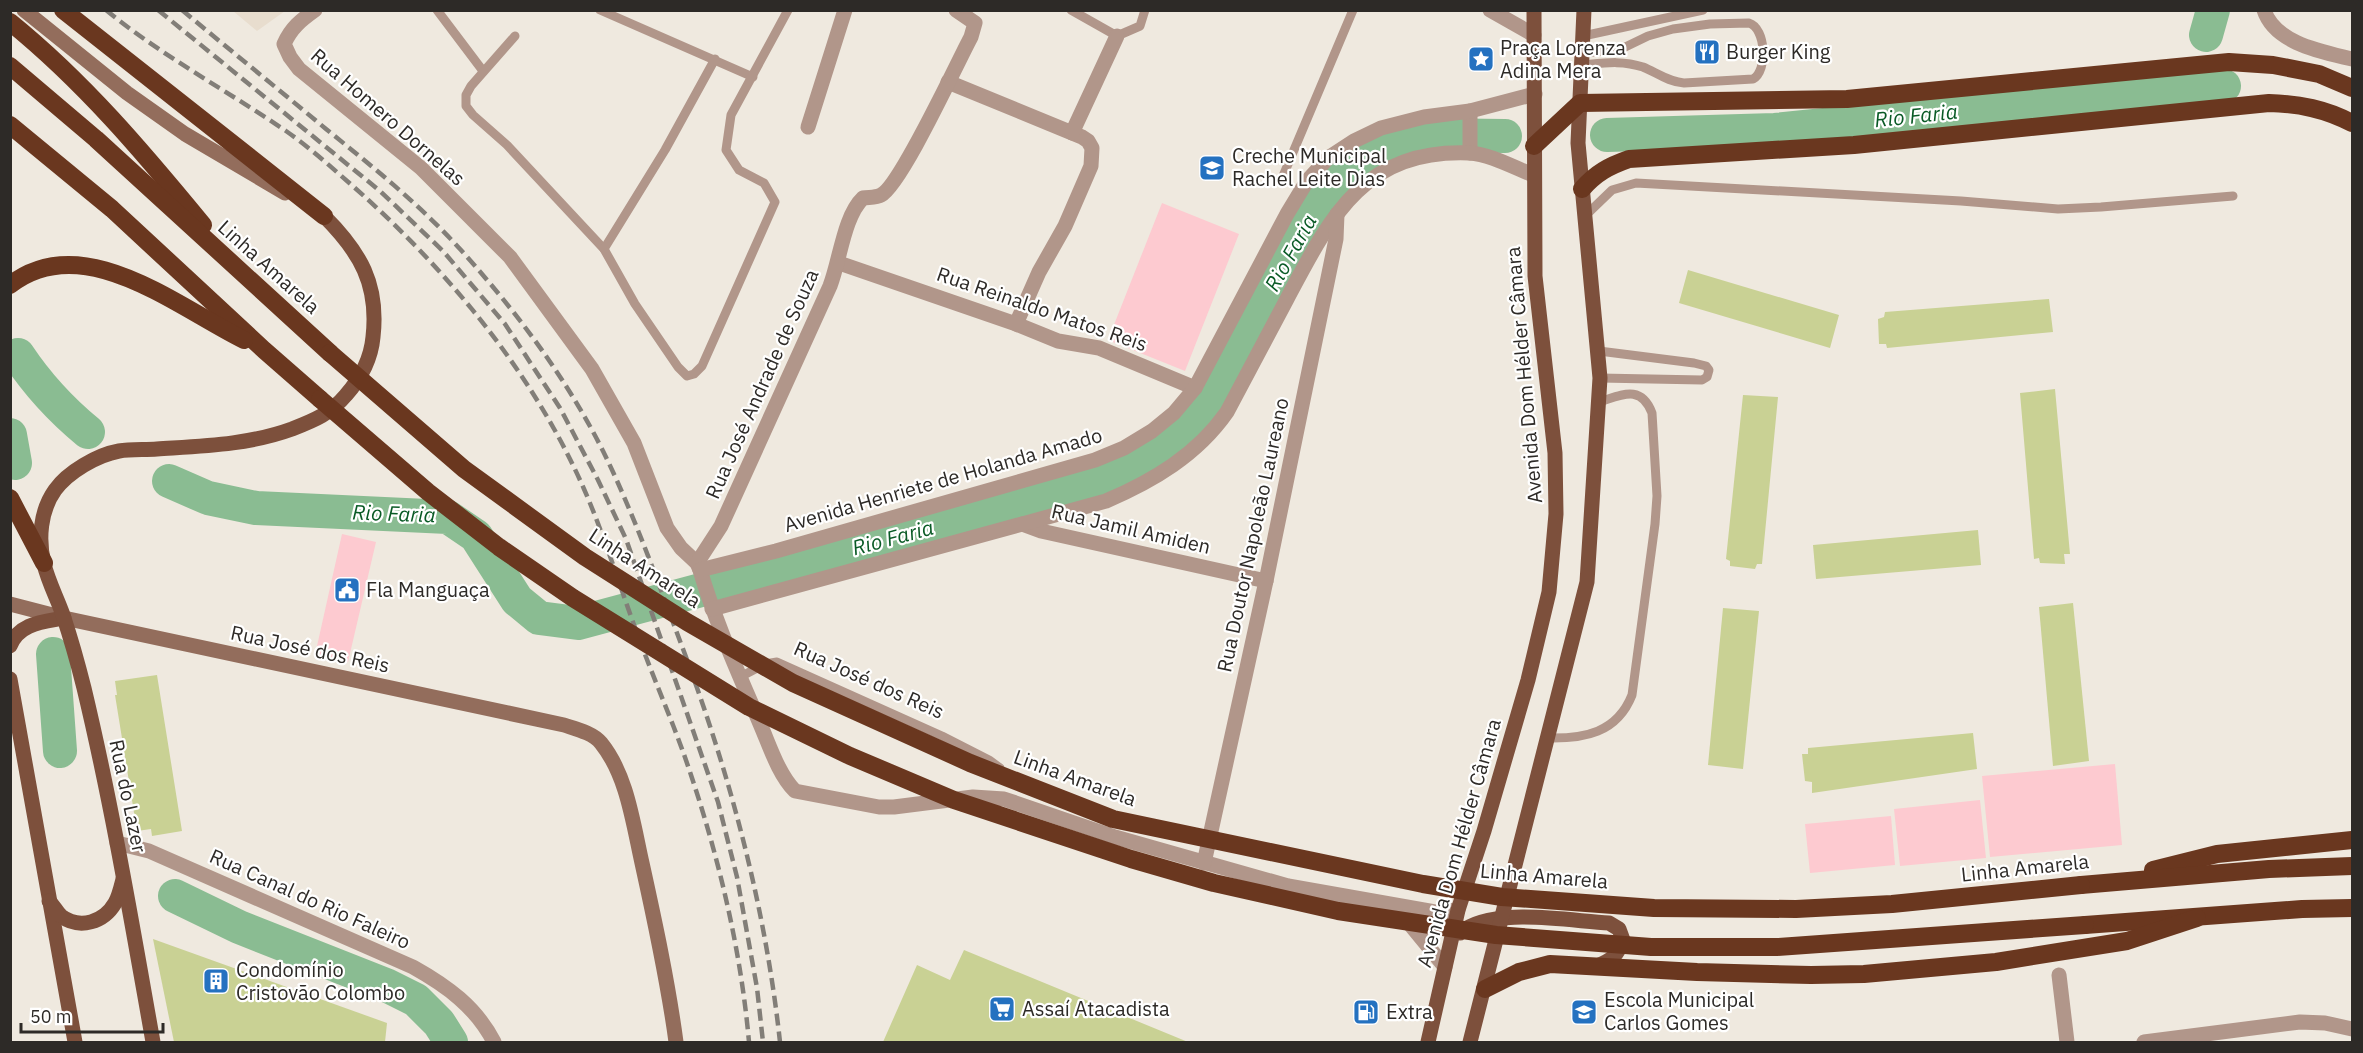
<svg xmlns="http://www.w3.org/2000/svg" width="2363" height="1053" font-family="'IBM Plex Sans',sans-serif">
	<style>
		.built { fill: #e8ddce }
		.green { fill: #fdcad0 }
		.lines { fill: none; stroke-linecap: round; stroke-linejoin: round }
		.river { stroke: #8abc92; stroke-width: 34 }
		.building { fill: #c9d194 }
		.lane { stroke: #b1968a; stroke-width: 9 }
		.street { stroke: #b1968a; stroke-width: 15 }
		.secondary { stroke: #936d5c; stroke-width: 15 }
		.primary { stroke: #7d503c; stroke-width: 15 }
		.highway { stroke: #6a371f; stroke-width: 18 }
		.rail { stroke: #827e78; stroke-width: 4.5; stroke-dasharray: 12 6; stroke-linecap: butt }
		.highway-bridge { stroke: #6a371f; stroke-width: 18 }
		.labels { text-anchor: middle; stroke-width: 4.5; stroke-linejoin: round; paint-order: stroke }
		.poi-label { font-size: 20px; fill: #2d2a27; stroke: #fff; text-anchor: start }
		.street-label { font-size: 20px; fill: #2d2a27; stroke: #fff }
		.water-label { font-size: 21px; font-style: italic; fill: #095a25; stroke: #fff }
	</style>
	<rect width="100%" height="100%" fill="#efe9df"/>
	<polygon class="built" points="233,11 285,11 257,31"/>
	<g class="green">
		<polygon points="1162,203 1239,234 1185,371 1108,340"/>
		<polygon points="342,534 376,542 348,662 315,655"/>
		<polygon points="2115,764 2122,845 1990,857 1982,776"/>
		<polygon points="1980,800 1986,858 1900,866 1894,809"/>
		<polygon points="1891,816 1895,865 1810,873 1805,824"/>
	</g>
	<g class="lines">
		<g class="river">
			<polyline points="2206,35 2213,10"/>
			<polyline points="1607,135 1775,130 2186,88 2224,86"/>
			<path d="M18,355C38,385 60,409 88,432"/>
			<polyline points="10,435 15,463"/>
			<polyline points="169,481 208,498 256,508 448,517 476,536 517,600 539,618 578,623 1092,485 1134,469 1175,440 1207,405 1320,202 1347,172 1381,151 1422,135 1505,136"/>
			<polyline points="53,654 60,751"/>
			<polyline points="175,896 239,927 386,985 416,1000 439,1023 451,1042"/>
		</g>
	</g>
	<g class="building">
		<polygon points="1688,270 1839,315 1830,348 1679,303"/>
		<polygon points="2049,299 2053,332 1887,348 1886,344 1879,344 1878,319 1884,317 1885,312"/>
		<polygon points="2055,389 2070,554 2064,554 2065,564 2040,563 2039,558 2034,559 2020,393"/>
		<polygon points="1743,395 1778,397 1762,564 1757,564 1755,569 1730,566 1730,561 1726,559"/>
		<polygon points="1978,530 1981,565 1816,579 1813,545"/>
		<polygon points="2073,603 2089,761 2053,766 2039,607"/>
		<polygon points="1723,608 1759,611 1743,769 1708,765"/>
		<polygon points="157,675 182,831 152,836 151,829 137,831 115,695 117,695 115,681"/>
		<polygon points="1973,733 1977,769 1812,793 1812,782 1805,781 1802,754 1808,754 1808,748"/>
		<polygon points="153,939 387,1023 385,1042 174,1042"/>
		<polygon points="964,950 1188,1042 883,1042 917,965 950,980"/>
	</g>
	<g class="lines">
		<g class="lane">
			<polyline points="437,10 483,71"/>
			<polyline points="600,10 753,77"/>
			<polyline points="1071,10 1117,36 1140,26 1145,10"/>
			<polyline points="515,36 471,86 466,95 466,106 473,115 507,145 604,249 635,304 678,367 687,376 694,374 702,366 775,202 764,183 739,170 726,150 731,115 788,10"/>
			<polyline points="1583,36 1703,10"/>
			<path d="M1582,65C1604,63 1622,60 1643,67C1657,73 1669,82 1684,83L1753,79C1768,71 1766,28 1749,23L1710,24L1673,29L1648,36L1619,50L1582,53"/>
			<polyline points="1283,176 1353,10"/>
			<polyline points="1585,216 1612,190 1636,183 1961,201 2058,209 2101,207 2233,196"/>
			<polyline points="604,249 665,150 715,59"/>
			<polyline points="1599,351 1694,363 1706,366 1709,370 1707,377 1702,380 1600,378"/>
			<polyline points="740,677 765,664 777,662 942,736 989,760 1000,768"/>
			<path d="M1547,738C1584,739 1617,733 1632,695L1655,524L1657,496L1652,413C1641,384 1622,395 1599,402"/>
		</g>
		<g class="street">
			<path d="M315,10C301,20 291,28 284,44L290,57L299,69L421,168L510,257L592,369L634,443L667,528L681,548L697,563L700,570C716,624 739,674 761,726C770,747 779,775 795,791L879,807H894L973,797L1004,799L1115,837L1288,886L1435,912L1458,910"/>
			<polyline points="1490,10 1534,35"/>
			<path d="M2264,10C2275,44 2323,52 2352,59"/>
			<polyline points="948,82 1082,137 1088,141 1092,148 1091,166 1065,226 1039,272 1016,324"/>
			<polyline points="1470,111 1470,153"/>
			<polyline points="808,127 845,10"/>
			<polyline points="1072,133 1117,36"/>
			<polyline points="839,263 1016,324 1058,341 1099,348 1195,388"/>
			<polyline points="1022,524 1041,531 1266,581"/>
			<path d="M697,563L721,526L830,286C840,260 844,216 863,198C869,197 876,198 881,195C901,185 957,63 971,37L975,23L956,10"/>
			<polyline points="700,570 776,551 1095,460 1124,448 1152,431 1174,413 1195,388 1287,214 1307,181 1328,158 1354,141 1381,128 1424,117 1470,111 1535,94"/>
			<path d="M712,609L1106,501C1153,481 1197,455 1227,412C1247,374 1267,337 1287,299C1330,218 1363,149 1469,153C1490,154 1513,167 1533,175"/>
			<path d="M117,843L149,851L413,967C447,986 476,1007 494,1042"/>
			<polyline points="1204,863 1266,581 1336,239 1337,214"/>
			<polyline points="1404,917 1445,967"/>
			<polyline points="2059,975 2067,1042"/>
			<polyline points="2144,1042 2300,1022 2325,1023 2352,1029"/>
		</g>
		<g class="secondary">
			<polyline points="24,10 127,93 185,134 285,193"/>
			<path d="M10,604L64,618L564,725C576,729 593,733 601,743C627,775 633,823 642,863C655,922 668,982 676,1042"/>
		</g>
		<g class="primary">
			<path d="M10,646C19,623 43,622 64,618"/>
			<polyline points="10,679 75,1042"/>
			<path d="M49,901C53,905 57,912 61,916C80,930 104,922 115,903C119,896 121,887 123,879"/>
			<path d="M1460,933C1491,906 1569,921 1609,923L1619,929L1623,940C1618,955 1612,960 1597,966"/>
			<path d="M153,1042C132,924 112,805 84,688C78,664 71,639 63,615C57,598 48,581 44,564C38,540 40,511 55,490C68,472 97,455 119,451C131,449 145,450 157,449C203,446 248,445 292,429C315,420 330,414 346,395C361,378 371,359 373,337C379,284 360,252 324,216"/>
			<polyline points="1428,1042 1458,910 1484,831 1528,680 1549,592 1556,514 1555,453 1535,276 1534,10"/>
			<polyline points="1470,1042 1587,582 1600,378 1578,143 1584,10"/>
		</g>
		<g class="highway">
			<polyline points="63,10 324,216"/>
			<path d="M10,22C84,82 143,152 203,225"/>
			<polyline points="10,66 96,139 330,353"/>
			<polyline points="10,125 112,209 264,350 320,399"/>
			<polyline points="1534,146 1580,103 1847,99 2229,62 2273,65 2319,74 2352,88"/>
			<path d="M1582,189C1596,173 1609,166 1629,159L1854,145L2269,103C2300,104 2325,109 2352,123"/>
			<path d="M10,285C83,228 177,307 244,340"/>
			<polyline points="10,498 44,563"/>
			<polyline points="2153,870 2217,854 2352,840"/>
			<polyline points="2081,885 2269,869 2352,866"/>
			<polyline points="2085,925 2302,909 2352,908"/>
			<polyline points="1485,989 1519,972 1550,964 1697,972 1811,975 1864,974 1996,962 2127,941 2197,918"/>
		</g>
		<g class="rail">
			<path d="M106,10C162,56 226,90 286,131C313,150 339,174 364,196C454,278 535,377 584,489C608,544 624,601 646,657C661,696 678,735 691,775C720,862 741,952 749,1042"/>
			<polyline points="158,10 380,191 443,251 505,324 560,408 598,480 626,539 718,802 737,877 757,988 763,1042"/>
			<path d="M182,10C230,50 278,89 326,129C373,167 419,204 460,249C515,310 566,377 603,451C633,512 656,577 680,641C729,771 765,904 780,1042"/>
		</g>
		<g class="highway-bridge">
			<polyline points="330,353 464,469 585,557 687,622 793,683 970,763 1113,819 1423,884 1502,897 1654,908 1796,909 1892,904 2081,885"/>
			<polyline points="320,399 428,492 499,547 573,598 749,707 850,756 954,800 1131,859 1214,883 1338,911 1496,935 1651,947 1777,947 2085,925"/>
		</g>
	</g>
	<defs>
		<symbol id="restaurant-square" viewBox="-11 -11 22 22"><rect x="-9" y="-9" width="18" height="18" rx="4" fill="#2471c0" stroke="#fff"/><path d="M-5-6h1v4h1v-4h1v4h1v-4h1v5L-1.5 .5V6h-2V.5L-5-1ZM5-6V6H3V1.5H1.5Q1.5-4 5-6Z" fill="#fff"/></symbol>
		<symbol id="sight-square" viewBox="-11 -11 22 22"><rect x="-9" y="-9" width="18" height="18" rx="4" fill="#2471c0" stroke="#fff"/><path d="M0-6L1.8-2.2L6-1.7L2.9 1.2L3.7 5.4L0 3.3L-3.7 5.4L-2.9 1.2L-6-1.7L-1.8-2.2Z" fill="#fff"/></symbol>
		<symbol id="school-square" viewBox="-11 -11 22 22"><rect x="-9" y="-9" width="18" height="18" rx="4" fill="#2471c0" stroke="#fff"/><path d="M0-5L7-2L0 1L-7-2ZM-4 1L0 2.5L4 1V4Q0 6-4 4Z" fill="#fff"/></symbol>
		<symbol id="civic-square" viewBox="-11 -11 22 22"><rect x="-9" y="-9" width="18" height="18" rx="4" fill="#2471c0" stroke="#fff"/><path d="M-.6-6.5H3V-4.5H.6V-3L4-1V1h2V6H-6V1h2V-1L-.6-3ZM-1.2 2.5V6h2.4V2.5Z" fill="#fff"/></symbol>
		<symbol id="building-square" viewBox="-11 -11 22 22"><rect x="-9" y="-9" width="18" height="18" rx="4" fill="#2471c0" stroke="#fff"/><path d="M-4-6H4V6H1V3H-1V6H-4ZM-2.5-4.3h1.7v1.8h-1.7ZM.8-4.3h1.7v1.8H.8ZM-2.5-1h1.7V.8h-1.7ZM.8-1h1.7V.8H.8Z" fill="#fff"/></symbol>
		<symbol id="supermarket-square" viewBox="-11 -11 22 22"><rect x="-9" y="-9" width="18" height="18" rx="4" fill="#2471c0" stroke="#fff"/><path d="M-6-5.5h2.5l.6 2H6L4.5 2H-2.5L-4.4-4H-6ZM-1.5 3.2a1.3 1.3 0 1 0 .1 0ZM3 3.2a1.3 1.3 0 1 0 .1 0Z" fill="#fff"/></symbol>
		<symbol id="fuel-square" viewBox="-11 -11 22 22"><rect x="-9" y="-9" width="18" height="18" rx="4" fill="#2471c0" stroke="#fff"/><path d="M-5.5-6h7V0h2V4h1.3V-2.5L3-4.5l.8-.8L6-3V5H2.5V1h-1V6h-7ZM-4.2-4.7v3.2H.2V-4.7Z" fill="#fff"/></symbol>
	</defs>
	<g fill-rule="evenodd">
		<use href="#restaurant-square" x="1692" y="37" width="30" height="30"/>
		<use href="#sight-square" x="1466" y="44" width="30" height="30"/>
		<use href="#school-square" x="1197" y="153" width="30" height="30"/>
		<use href="#civic-square" x="332" y="575" width="30" height="30"/>
		<use href="#building-square" x="201" y="966" width="30" height="30"/>
		<use href="#supermarket-square" x="987" y="994" width="30" height="30"/>
		<use href="#fuel-square" x="1351" y="997" width="30" height="30"/>
		<use href="#school-square" x="1569" y="997" width="30" height="30"/>
	</g>
	<g class="labels">
		<g class="poi-label">
			<text x="1500" y="55">Praça Lorenza<tspan x="1500" dy="23">Adina Mera</tspan></text>
			<text x="1726" y="59">Burger King</text>
			<text x="1232" y="163">Creche Municipal<tspan x="1232" dy="23">Rachel Leite Dias</tspan></text>
			<text x="366" y="597">Fla Manguaça</text>
			<text x="236" y="977">Condomínio<tspan x="236" dy="23">Cristovão Colombo</tspan></text>
			<text x="1604" y="1007">Escola Municipal<tspan x="1604" dy="23">Carlos Gomes</tspan></text>
			<text x="1022" y="1016">Assaí Atacadista</text>
			<text x="1386" y="1019">Extra</text>
		</g>
		<g class="street-label">
			<text transform="translate(388 117) rotate(41)" y="7">Rua Homero Dornelas</text>
			<text transform="translate(269 267) rotate(42)" y="7">Linha Amarela</text>
			<text transform="translate(1042 309) rotate(19)" y="7">Rua Reinaldo Matos Reis</text>
			<text transform="translate(1524 375) rotate(-95)" y="7">Avenida Dom Hélder Câmara</text>
			<text transform="translate(762 384) rotate(-66)" y="7">Rua José Andrade de Souza</text>
			<text transform="translate(943 480) rotate(-16)" y="7">Avenida Henriete de Holanda Amado</text>
			<text transform="translate(1131 529) rotate(13)" y="7">Rua Jamil Amiden</text>
			<text transform="translate(1253 535) rotate(-78)" y="7">Rua Doutor Napoleão Laureano</text>
			<text transform="translate(645 568) rotate(33)" y="7">Linha Amarela</text>
			<text transform="translate(310 649) rotate(12)" y="7">Rua José dos Reis</text>
			<text transform="translate(869 680) rotate(24)" y="7">Rua José dos Reis</text>
			<text transform="translate(1075 778) rotate(20)" y="7">Linha Amarela</text>
			<text transform="translate(128 796) rotate(78)" y="7">Rua do Lazer</text>
			<text transform="translate(1459 843) rotate(-74)" y="7">Avenida Dom Hélder Câmara</text>
			<text transform="translate(2025 868) rotate(-6)" y="7">Linha Amarela</text>
			<text transform="translate(1544 876) rotate(5)" y="7">Linha Amarela</text>
			<text transform="translate(310 899) rotate(24)" y="7">Rua Canal do Rio Faleiro</text>
		</g>
		<g class="water-label">
			<text transform="translate(1916 116) rotate(-6)" y="7">Rio Faria</text>
			<text transform="translate(1291 253) rotate(-61)" y="7">Rio Faria</text>
			<text transform="translate(394 514) rotate(2)" y="7">Rio Faria</text>
			<text transform="translate(893 538) rotate(-15)" y="7">Rio Faria</text>
		</g>
	</g>
	<rect width="2363" height="1053" fill="none" stroke="#2d2a27" stroke-width="24"/>
	<path d="M21 1023v9h142v-9" fill="none" stroke="#2d2a27" stroke-width="3"/>
	<text x="30" y="1023" font-size="18" fill="#2d2a27" stroke="#ffffff" stroke-width="4.5" paint-order="stroke">50 m</text>
</svg>
